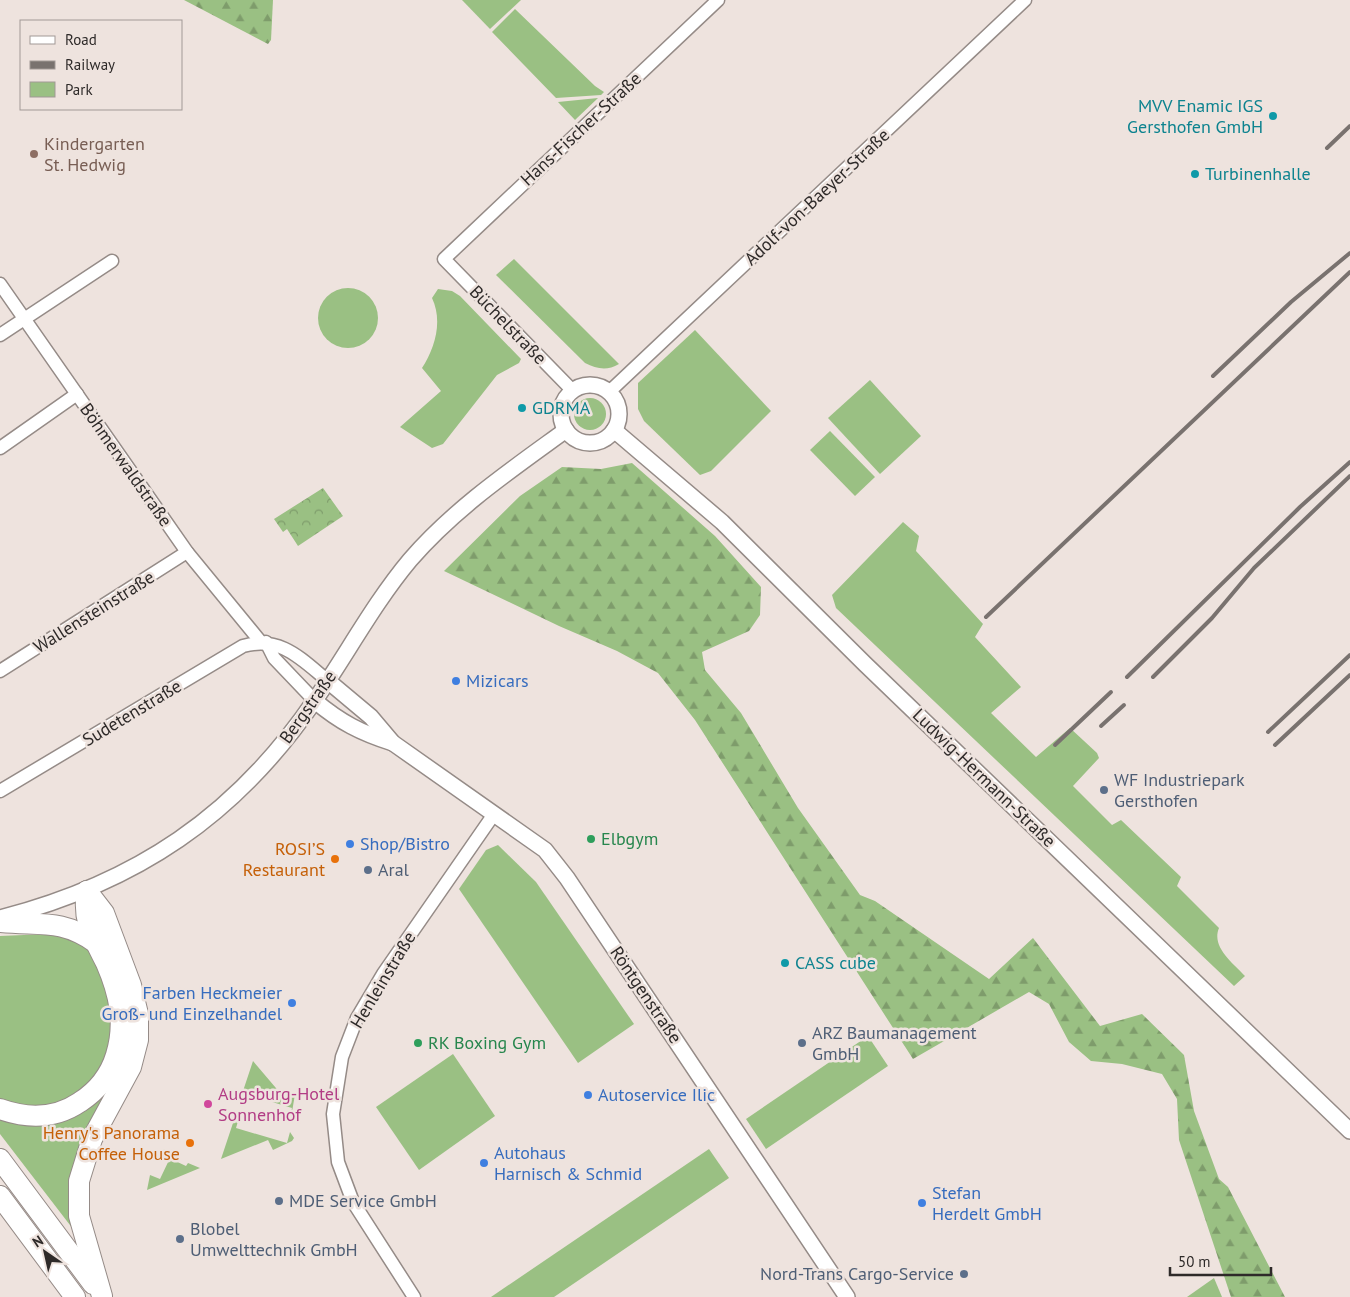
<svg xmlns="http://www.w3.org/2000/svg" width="1350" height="1297" font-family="'PT Sans',sans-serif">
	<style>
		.green { fill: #9ac083 }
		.forest { fill: url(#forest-firs) }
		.park { fill: url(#park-crowns) }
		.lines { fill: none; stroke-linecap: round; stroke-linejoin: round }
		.minor-casing { stroke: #958b87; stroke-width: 15 }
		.tertiary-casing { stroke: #958b87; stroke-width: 18 }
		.trunk-casing { stroke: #958b87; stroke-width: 22 }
		.minor { stroke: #fff; stroke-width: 12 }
		.tertiary { stroke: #fff; stroke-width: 15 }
		.trunk { stroke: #fff; stroke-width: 20 }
		.rail { stroke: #79726f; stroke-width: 4 }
		.culture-dot { fill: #0f9aa8; stroke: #eee3de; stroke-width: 2 }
		.education-dot { fill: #8d6e63; stroke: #eee3de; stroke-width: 2 }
		.shop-dot { fill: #3f7fe0; stroke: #eee3de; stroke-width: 2 }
		.service-dot { fill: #5c6f8a; stroke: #eee3de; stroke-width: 2 }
		.leisure-dot { fill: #2e9e5b; stroke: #eee3de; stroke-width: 2 }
		.food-dot { fill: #e8710a; stroke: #eee3de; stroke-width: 2 }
		.hotel-dot { fill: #d1479c; stroke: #eee3de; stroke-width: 2 }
		.labels { text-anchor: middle; stroke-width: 5; stroke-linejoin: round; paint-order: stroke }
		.culture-label { font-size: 18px; fill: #0d838f; stroke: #eee3de; text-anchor: start }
		.street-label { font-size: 18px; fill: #2e2a29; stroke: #eee3de }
		.education-label { font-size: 18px; fill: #785e54; stroke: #eee3de; text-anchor: start }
		.shop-label { font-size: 18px; fill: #366cbe; stroke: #eee3de; text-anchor: start }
		.service-label { font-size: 18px; fill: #4e5e75; stroke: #eee3de; text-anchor: start }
		.leisure-label { font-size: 18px; fill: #27864d; stroke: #eee3de; text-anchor: start }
		.food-label { font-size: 18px; fill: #c56008; stroke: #eee3de; text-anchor: end }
		.hotel-label { font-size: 18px; fill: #b23c85; stroke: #eee3de; text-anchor: start }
	</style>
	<defs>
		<pattern id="forest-firs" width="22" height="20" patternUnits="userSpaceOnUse" patternTransform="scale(1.25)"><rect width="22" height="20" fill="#9ac083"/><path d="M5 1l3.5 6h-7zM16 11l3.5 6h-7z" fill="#7e9c6b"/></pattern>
		<pattern id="park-crowns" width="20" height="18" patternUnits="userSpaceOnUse" patternTransform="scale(1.25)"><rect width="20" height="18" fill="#9ac083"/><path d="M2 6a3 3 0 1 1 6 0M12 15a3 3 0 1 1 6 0" fill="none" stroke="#7e9c6b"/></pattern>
	</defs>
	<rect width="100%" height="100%" fill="#eee3de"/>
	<g class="green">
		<polygon points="462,0 521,0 490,29"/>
		<polygon points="515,9 595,86 604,92 601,95 556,98 492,32"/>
		<polygon points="598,98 575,120 558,102"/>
		<path d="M514,259L619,364C607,371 597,369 585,363L496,275Z"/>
		<circle cx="348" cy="318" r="30"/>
		<path d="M438,289L452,291L460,296L521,359L519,363L497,375L443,444L432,448L400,427L441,391L422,368C435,348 443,321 432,298Z"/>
		<polygon points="695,330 771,411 711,471 700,475 644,421 638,409 638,383"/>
		<polygon points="870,380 921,436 880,474 828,418"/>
		<circle cx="590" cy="414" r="16"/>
		<polygon points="830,431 875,477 855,496 810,450"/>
		<path d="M903,522L919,536L916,551L983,624L975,637L1021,687L991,713L1036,757L1070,728L1097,753L1099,758L1073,786L1112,825L1121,820L1181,877L1177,886L1219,928C1211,947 1233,963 1245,976L1234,986L836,608L832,595Z"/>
		<polygon points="498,845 536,882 634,1024 578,1063 459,889 486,850"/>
		<path d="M48,934C84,937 91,948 103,981C106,991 113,1003 114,1014C117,1077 60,1125 0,1099V936Z"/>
		<polygon points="133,1017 73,1229 0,1134 0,1117 80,1109"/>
		<polygon points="868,1036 888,1066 766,1149 746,1119"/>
		<polygon points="453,1054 495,1116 419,1170 376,1107"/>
		<polygon points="253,1061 287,1101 295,1094 291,1118 289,1118 292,1108 246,1094 243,1105 239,1103"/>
		<polygon points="235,1117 239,1118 236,1128 287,1143 290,1132 294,1138 292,1141 273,1150 268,1140 221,1159"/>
		<polygon points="164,1149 173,1153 171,1159 186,1166 188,1163 200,1168 147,1190 150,1175 160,1179 170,1158 161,1153"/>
		<polygon points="709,1149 729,1178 554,1297 491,1297"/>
		<polygon points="1214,1278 1222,1297 1187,1297"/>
	</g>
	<g class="forest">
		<polygon points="184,0 273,0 271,40 268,44"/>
		<polygon points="632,463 715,536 761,587 760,615 749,631 702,652 705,670 741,713 798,808 860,895 875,901 989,979 1033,938 1100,1026 1142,1014 1184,1055 1194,1111 1219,1179 1228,1187 1285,1297 1231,1297 1179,1140 1177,1099 1162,1074 1122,1064 1091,1061 1069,1042 1049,1004 1029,992 913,1059 695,720 658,673 617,651 559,626 444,571 520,496 562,467 601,469"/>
	</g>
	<polygon class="park" points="323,488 343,516 298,546 287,529 283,532 274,519"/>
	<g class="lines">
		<defs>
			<g id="minor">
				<polyline points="0,284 187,552 260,641"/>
				<polyline points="0,335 112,261"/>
				<polyline points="573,391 444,259 718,0"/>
				<polyline points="609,392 1025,0"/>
				<polyline points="0,448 77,394"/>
				<polyline points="266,642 274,658 315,701"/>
				<polyline points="0,671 187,552"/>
				<path d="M0,791L243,646C281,636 300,658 328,681"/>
				<polyline points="414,1297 353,1202 338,1162 333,1114 342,1057 357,1018 383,974 494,814"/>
			</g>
			<g id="tertiary">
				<circle cx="590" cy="414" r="29"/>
				<polyline points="614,430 722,522 865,664 1350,1131"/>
				<polyline points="328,681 371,717 393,743 545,850 567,878 847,1297"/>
				<path d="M315,701C340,722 361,733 393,743"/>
				<path d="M0,918C136,883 236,816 315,700C347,654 374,603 410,560C455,508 511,470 566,430"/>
			</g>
			<g id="trunk">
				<polyline points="87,891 104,913 131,985 138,1014 138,1040 131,1067 92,1139 79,1181 79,1216 102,1296"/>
				<path d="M0,922C39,926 61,918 96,943"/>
				<path d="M0,1109C28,1119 55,1119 80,1102C97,1091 110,1075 116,1055C126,1023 119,993 106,963C93,937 82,921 87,891"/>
				<polyline points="0,1159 93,1284"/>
				<polyline points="0,1196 75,1297"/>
			</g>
		</defs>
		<use href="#minor" class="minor-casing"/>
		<use href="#tertiary" class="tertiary-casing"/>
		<use href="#trunk" class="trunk-casing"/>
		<use href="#minor" class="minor"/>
		<use href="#tertiary" class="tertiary"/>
		<use href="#trunk" class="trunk"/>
		<g class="rail">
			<polyline points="1327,148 1350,126"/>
			<polyline points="1213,376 1291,302 1350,253"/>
			<polyline points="986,617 1350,272"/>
			<polyline points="1127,677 1300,507 1350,462"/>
			<polyline points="1153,677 1212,618 1254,568 1350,476"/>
			<polyline points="1101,726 1124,705"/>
			<polyline points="1268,732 1350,655"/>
			<polyline points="1055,745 1111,692"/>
			<polyline points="1275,745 1350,675"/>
		</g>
	</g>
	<g class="culture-dot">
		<circle cx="1273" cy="116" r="5"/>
		<circle cx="1195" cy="174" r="5"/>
		<circle cx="522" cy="408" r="5"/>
		<circle cx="785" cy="963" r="5"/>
	</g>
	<circle class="education-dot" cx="34" cy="154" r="5"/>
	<g class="shop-dot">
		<circle cx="456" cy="681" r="5"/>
		<circle cx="350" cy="844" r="5"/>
		<circle cx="292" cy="1003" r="5"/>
		<circle cx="588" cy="1095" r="5"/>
		<circle cx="484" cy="1163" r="5"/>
		<circle cx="922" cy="1203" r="5"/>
	</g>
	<g class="service-dot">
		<circle cx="1104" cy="790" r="5"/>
		<circle cx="368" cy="870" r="5"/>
		<circle cx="802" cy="1043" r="5"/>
		<circle cx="279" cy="1201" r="5"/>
		<circle cx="180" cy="1239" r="5"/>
		<circle cx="964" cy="1274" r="5"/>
	</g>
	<g class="leisure-dot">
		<circle cx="591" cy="839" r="5"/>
		<circle cx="418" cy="1043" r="5"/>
	</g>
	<g class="food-dot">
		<circle cx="335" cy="859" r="5"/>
		<circle cx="190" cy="1143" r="5"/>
	</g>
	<circle class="hotel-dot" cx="208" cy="1104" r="5"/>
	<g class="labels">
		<g class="culture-label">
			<text x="1263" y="112" text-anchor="end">MVV Enamic IGS<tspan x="1263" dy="21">Gersthofen GmbH</tspan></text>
			<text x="1205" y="180">Turbinenhalle</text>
			<text x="532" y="414">GDRMA</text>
			<text x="795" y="969">CASS cube</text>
		</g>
		<g class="street-label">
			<text transform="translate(581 129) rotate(-43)" y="6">Hans-Fischer-Straße</text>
			<text transform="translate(817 197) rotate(-43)" y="6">Adolf-von-Baeyer-Straße</text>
			<text transform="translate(508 325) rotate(46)" y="6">Büchelstraße</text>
			<text transform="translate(126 465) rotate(55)" y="6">Böhmerwaldstraße</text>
			<text transform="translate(94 612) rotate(-32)" y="6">Wallensteinstraße</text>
			<text transform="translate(308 707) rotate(-55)" y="6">Bergstraße</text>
			<text transform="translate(132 713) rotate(-31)" y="6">Sudetenstraße</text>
			<text transform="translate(984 778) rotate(44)" y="6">Ludwig-Hermann-Straße</text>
			<text transform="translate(383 980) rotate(-59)" y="6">Henleinstraße</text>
			<text transform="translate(646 995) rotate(56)" y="6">Röntgenstraße</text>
		</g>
		<g class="education-label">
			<text x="44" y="150">Kindergarten<tspan x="44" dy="21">St. Hedwig</tspan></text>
		</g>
		<g class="shop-label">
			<text x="466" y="687">Mizicars</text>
			<text x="360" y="850">Shop/Bistro</text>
			<text x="282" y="999" text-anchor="end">Farben Heckmeier<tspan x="282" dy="21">Groß- und Einzelhandel</tspan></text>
			<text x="598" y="1101">Autoservice Ilic</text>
			<text x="494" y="1159">Autohaus<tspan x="494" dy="21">Harnisch &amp; Schmid</tspan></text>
			<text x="932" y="1199">Stefan<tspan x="932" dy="21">Herdelt GmbH</tspan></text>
		</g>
		<g class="service-label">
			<text x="1114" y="786">WF Industriepark<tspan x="1114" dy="21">Gersthofen</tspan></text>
			<text x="378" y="876">Aral</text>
			<text x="812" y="1039">ARZ Baumanagement<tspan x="812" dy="21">GmbH</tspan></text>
			<text x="289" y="1207">MDE Service GmbH</text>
			<text x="190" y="1235">Blobel<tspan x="190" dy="21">Umwelttechnik GmbH</tspan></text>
			<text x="954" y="1280" text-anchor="end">Nord-Trans Cargo-Service</text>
		</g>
		<g class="leisure-label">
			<text x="601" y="845">Elbgym</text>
			<text x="428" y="1049">RK Boxing Gym</text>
		</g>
		<g class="food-label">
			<text x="325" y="855">ROSI’S<tspan x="325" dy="21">Restaurant</tspan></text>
			<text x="180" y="1139">Henry's Panorama<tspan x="180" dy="21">Coffee House</tspan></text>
		</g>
		<g class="hotel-label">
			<text x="218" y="1100">Augsburg-Hotel<tspan x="218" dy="21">Sonnenhof</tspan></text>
		</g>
	</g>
	<rect x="20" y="20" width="162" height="90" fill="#eee3de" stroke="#a19996"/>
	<rect x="30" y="36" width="25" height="8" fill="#ffffff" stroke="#a19996"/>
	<text x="65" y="45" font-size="15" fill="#2e2a29">Road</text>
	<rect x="30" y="61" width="25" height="8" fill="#79726f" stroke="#a19996"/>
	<text x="65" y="70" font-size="15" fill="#2e2a29">Railway</text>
	<rect x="30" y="82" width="25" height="15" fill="#9ac083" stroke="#a19996"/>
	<text x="65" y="95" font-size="15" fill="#2e2a29">Park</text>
	<g transform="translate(45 1252) rotate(326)" stroke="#eee3de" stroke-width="4" paint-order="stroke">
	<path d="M0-4L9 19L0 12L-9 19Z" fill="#2e2a29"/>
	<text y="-8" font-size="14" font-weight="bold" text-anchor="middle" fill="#2e2a29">N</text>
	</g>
	<path d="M1170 1267v8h101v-8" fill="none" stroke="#2e2a29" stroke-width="2.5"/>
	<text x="1178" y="1267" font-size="15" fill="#2e2a29" stroke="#eee3de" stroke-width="4" paint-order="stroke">50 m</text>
</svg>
